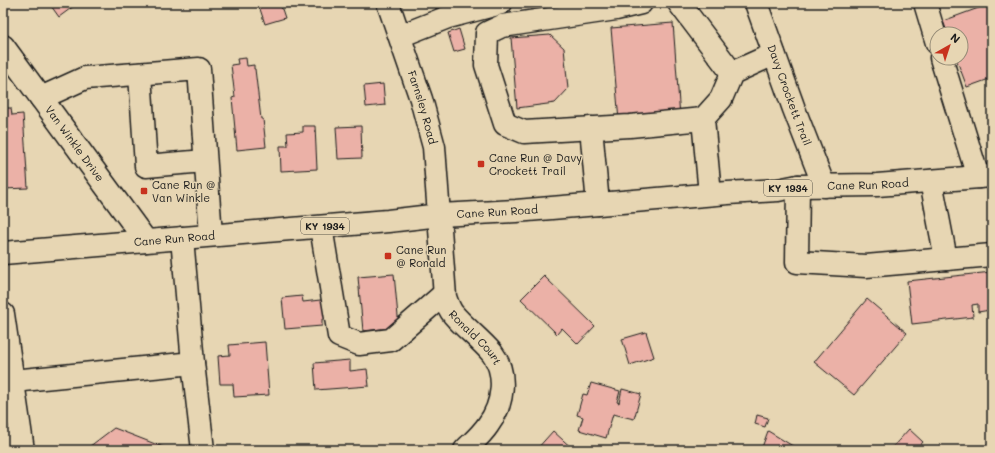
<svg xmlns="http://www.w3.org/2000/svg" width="995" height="453" font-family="Mali,sans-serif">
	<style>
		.building { fill: #ebb1a7; stroke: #1c1c1c }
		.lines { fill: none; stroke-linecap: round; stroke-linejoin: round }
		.minor-casing { stroke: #1c1c1c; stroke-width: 25 }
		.highway-casing { stroke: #1c1c1c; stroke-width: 25 }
		.minor { stroke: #e7d6b3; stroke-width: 22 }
		.highway { stroke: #e7d6b3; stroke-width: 22 }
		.poi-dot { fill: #c8321e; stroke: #e7d6b3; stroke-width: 1.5 }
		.labels { text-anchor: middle; stroke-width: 3; stroke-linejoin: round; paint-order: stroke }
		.shield { fill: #e7d6b3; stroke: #595449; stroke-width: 1 }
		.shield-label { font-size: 10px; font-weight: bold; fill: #1c1c1c }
		.street-label { font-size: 11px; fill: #1c1c1c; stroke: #e7d6b3 }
		.poi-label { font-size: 11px; fill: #1c1c1c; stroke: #e7d6b3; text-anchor: start }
	</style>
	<rect width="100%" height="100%" fill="#e7d6b3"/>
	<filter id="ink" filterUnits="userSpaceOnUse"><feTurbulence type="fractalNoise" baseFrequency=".025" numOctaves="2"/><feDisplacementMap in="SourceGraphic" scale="8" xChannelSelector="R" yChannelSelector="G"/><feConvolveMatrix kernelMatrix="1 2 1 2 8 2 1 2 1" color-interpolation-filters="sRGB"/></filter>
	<g filter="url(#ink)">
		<g class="building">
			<polygon points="49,3 78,3 59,17"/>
			<polygon points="270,3 280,3 285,18 265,24 259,6"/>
			<polygon points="434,3 462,3 437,11"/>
			<polygon points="992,3 992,78 967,87 956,58 961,58 961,34 948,34 943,21"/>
			<polygon points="673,23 680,117 619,121 611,28"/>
			<polygon points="459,29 465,49 454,52 448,33"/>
			<polygon points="550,35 564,48 568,89 555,103 517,108 511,38"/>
			<polygon points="246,58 247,66 254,65 254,69 255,69 261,119 263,119 266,147 237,150 232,98 235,97 231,65 238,64 237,59"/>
			<polygon points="383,84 385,105 366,107 364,86"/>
			<polygon points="3,108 11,108 12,115 23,114 28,188 3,189"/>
			<polygon points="303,126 315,126 317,169 281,171 280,146 288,146 287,133 303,132"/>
			<polygon points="361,126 362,158 338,159 336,127"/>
			<polygon points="992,272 992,304 989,304 990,310 978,312 978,304 972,305 973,317 912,324 907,281"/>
			<polygon points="394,274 399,327 363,331 358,277"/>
			<polygon points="544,276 595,326 578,344 562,328 557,334 521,299"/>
			<polygon points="302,296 303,302 329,299 330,318 322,319 322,326 285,329 282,298"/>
			<polygon points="867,299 907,333 854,395 814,362"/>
			<polygon points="646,332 654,357 630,365 622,339"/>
			<polygon points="265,342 269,395 234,397 233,384 220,384 218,356 230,355 229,345"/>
			<polygon points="350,360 350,371 367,369 369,386 316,390 314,363"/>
			<polygon points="591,383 620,391 617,402 619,403 622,389 641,394 634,419 613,414 606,438 579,430 583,417 577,415 583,394 587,395"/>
			<polygon points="757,415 768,418 765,427 755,424"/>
			<polygon points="114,428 168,449 168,450 85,450"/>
			<polygon points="909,429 923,442 916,450 911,449 910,450 890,450"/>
			<polygon points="553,431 574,450 536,450"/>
			<polygon points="768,431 796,448 796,450 761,450"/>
		</g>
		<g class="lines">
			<defs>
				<g id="minor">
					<path id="s1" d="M388,3L421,99L434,147L445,297C447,303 449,309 453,314C465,328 480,339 492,353C508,374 503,405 488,425C482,434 473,442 465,450"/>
					<polyline points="641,3 616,9 502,26 487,33 486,65 505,124 524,132 630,126 703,119 721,99 732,73 774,54"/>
					<polyline points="679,3 732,73"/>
					<path id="s2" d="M756,3L794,109L824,186"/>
					<polyline points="925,3 937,43"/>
					<polyline points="400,36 448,17 501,3"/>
					<path id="s3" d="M3,46L146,241"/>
					<polyline points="941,58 978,177"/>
					<polyline points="140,74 146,166 205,161"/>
					<polyline points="41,98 85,78 199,69 211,235"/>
					<polyline points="703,119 710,194"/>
					<polyline points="591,128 598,204"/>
					<polyline points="931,181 946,259"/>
					<polyline points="798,186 797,262 866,266 992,255"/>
					<polyline points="321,227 339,336 359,344 391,340 444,294"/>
					<polyline points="3,314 23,450"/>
					<polyline points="193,363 203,450"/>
					<polyline points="13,381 193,363 182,238"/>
					<polyline points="3,440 21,438"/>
				</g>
				<g id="highway">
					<path id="s4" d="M3,253L388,221L440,215L516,211L728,193L778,190L798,186L877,185L992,176"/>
				</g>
			</defs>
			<use href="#minor" class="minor-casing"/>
			<use href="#highway" class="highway-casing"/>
			<use href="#minor" class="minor"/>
			<use href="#highway" class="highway"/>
		</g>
	</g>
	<g class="poi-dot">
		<rect x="477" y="160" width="8" height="8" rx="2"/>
		<rect x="140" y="187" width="8" height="8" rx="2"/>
		<rect x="384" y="252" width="8" height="8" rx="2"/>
	</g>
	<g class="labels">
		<g class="shield">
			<rect x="764" y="180" width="48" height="16" rx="3"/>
			<rect x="301" y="218" width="48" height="16" rx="3"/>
		</g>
		<g class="shield-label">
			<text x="788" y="192">KY 1934</text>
			<text x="325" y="230">KY 1934</text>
		</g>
		<g class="street-label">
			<text dy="4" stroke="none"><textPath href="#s2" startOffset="98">Davy Crockett Trail</textPath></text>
			<text dy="4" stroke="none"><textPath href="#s1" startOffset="110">Farnsley Road</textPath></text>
			<text dy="4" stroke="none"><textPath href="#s3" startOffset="121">Van Winkle Drive</textPath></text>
			<text dy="4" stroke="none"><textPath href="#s4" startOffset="868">Cane Run Road</textPath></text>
			<text dy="4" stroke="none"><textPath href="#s4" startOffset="496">Cane Run Road</textPath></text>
			<text dy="4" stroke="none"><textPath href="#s4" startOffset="172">Cane Run Road</textPath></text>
			<text dy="4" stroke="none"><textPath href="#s1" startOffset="353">Ronald Court</textPath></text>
		</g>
		<g class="poi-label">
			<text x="489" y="162">Cane Run @ Davy<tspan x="489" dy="13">Crockett Trail</tspan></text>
			<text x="152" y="189">Cane Run @<tspan x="152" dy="13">Van Winkle</tspan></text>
			<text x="396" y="254">Cane Run<tspan x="396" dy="13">@ Ronald</tspan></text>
		</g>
	</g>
	<rect width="995" height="453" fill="none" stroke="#e7d6b3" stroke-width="16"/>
	<rect x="8" y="8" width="979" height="437" fill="none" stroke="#1c1c1c" stroke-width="1.5" filter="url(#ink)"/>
	<g transform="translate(949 46) rotate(39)"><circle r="19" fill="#e7d6b3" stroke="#968c77"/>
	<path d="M0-3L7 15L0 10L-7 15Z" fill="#c8321e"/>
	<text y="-6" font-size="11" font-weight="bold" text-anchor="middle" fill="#1c1c1c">N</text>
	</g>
</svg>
